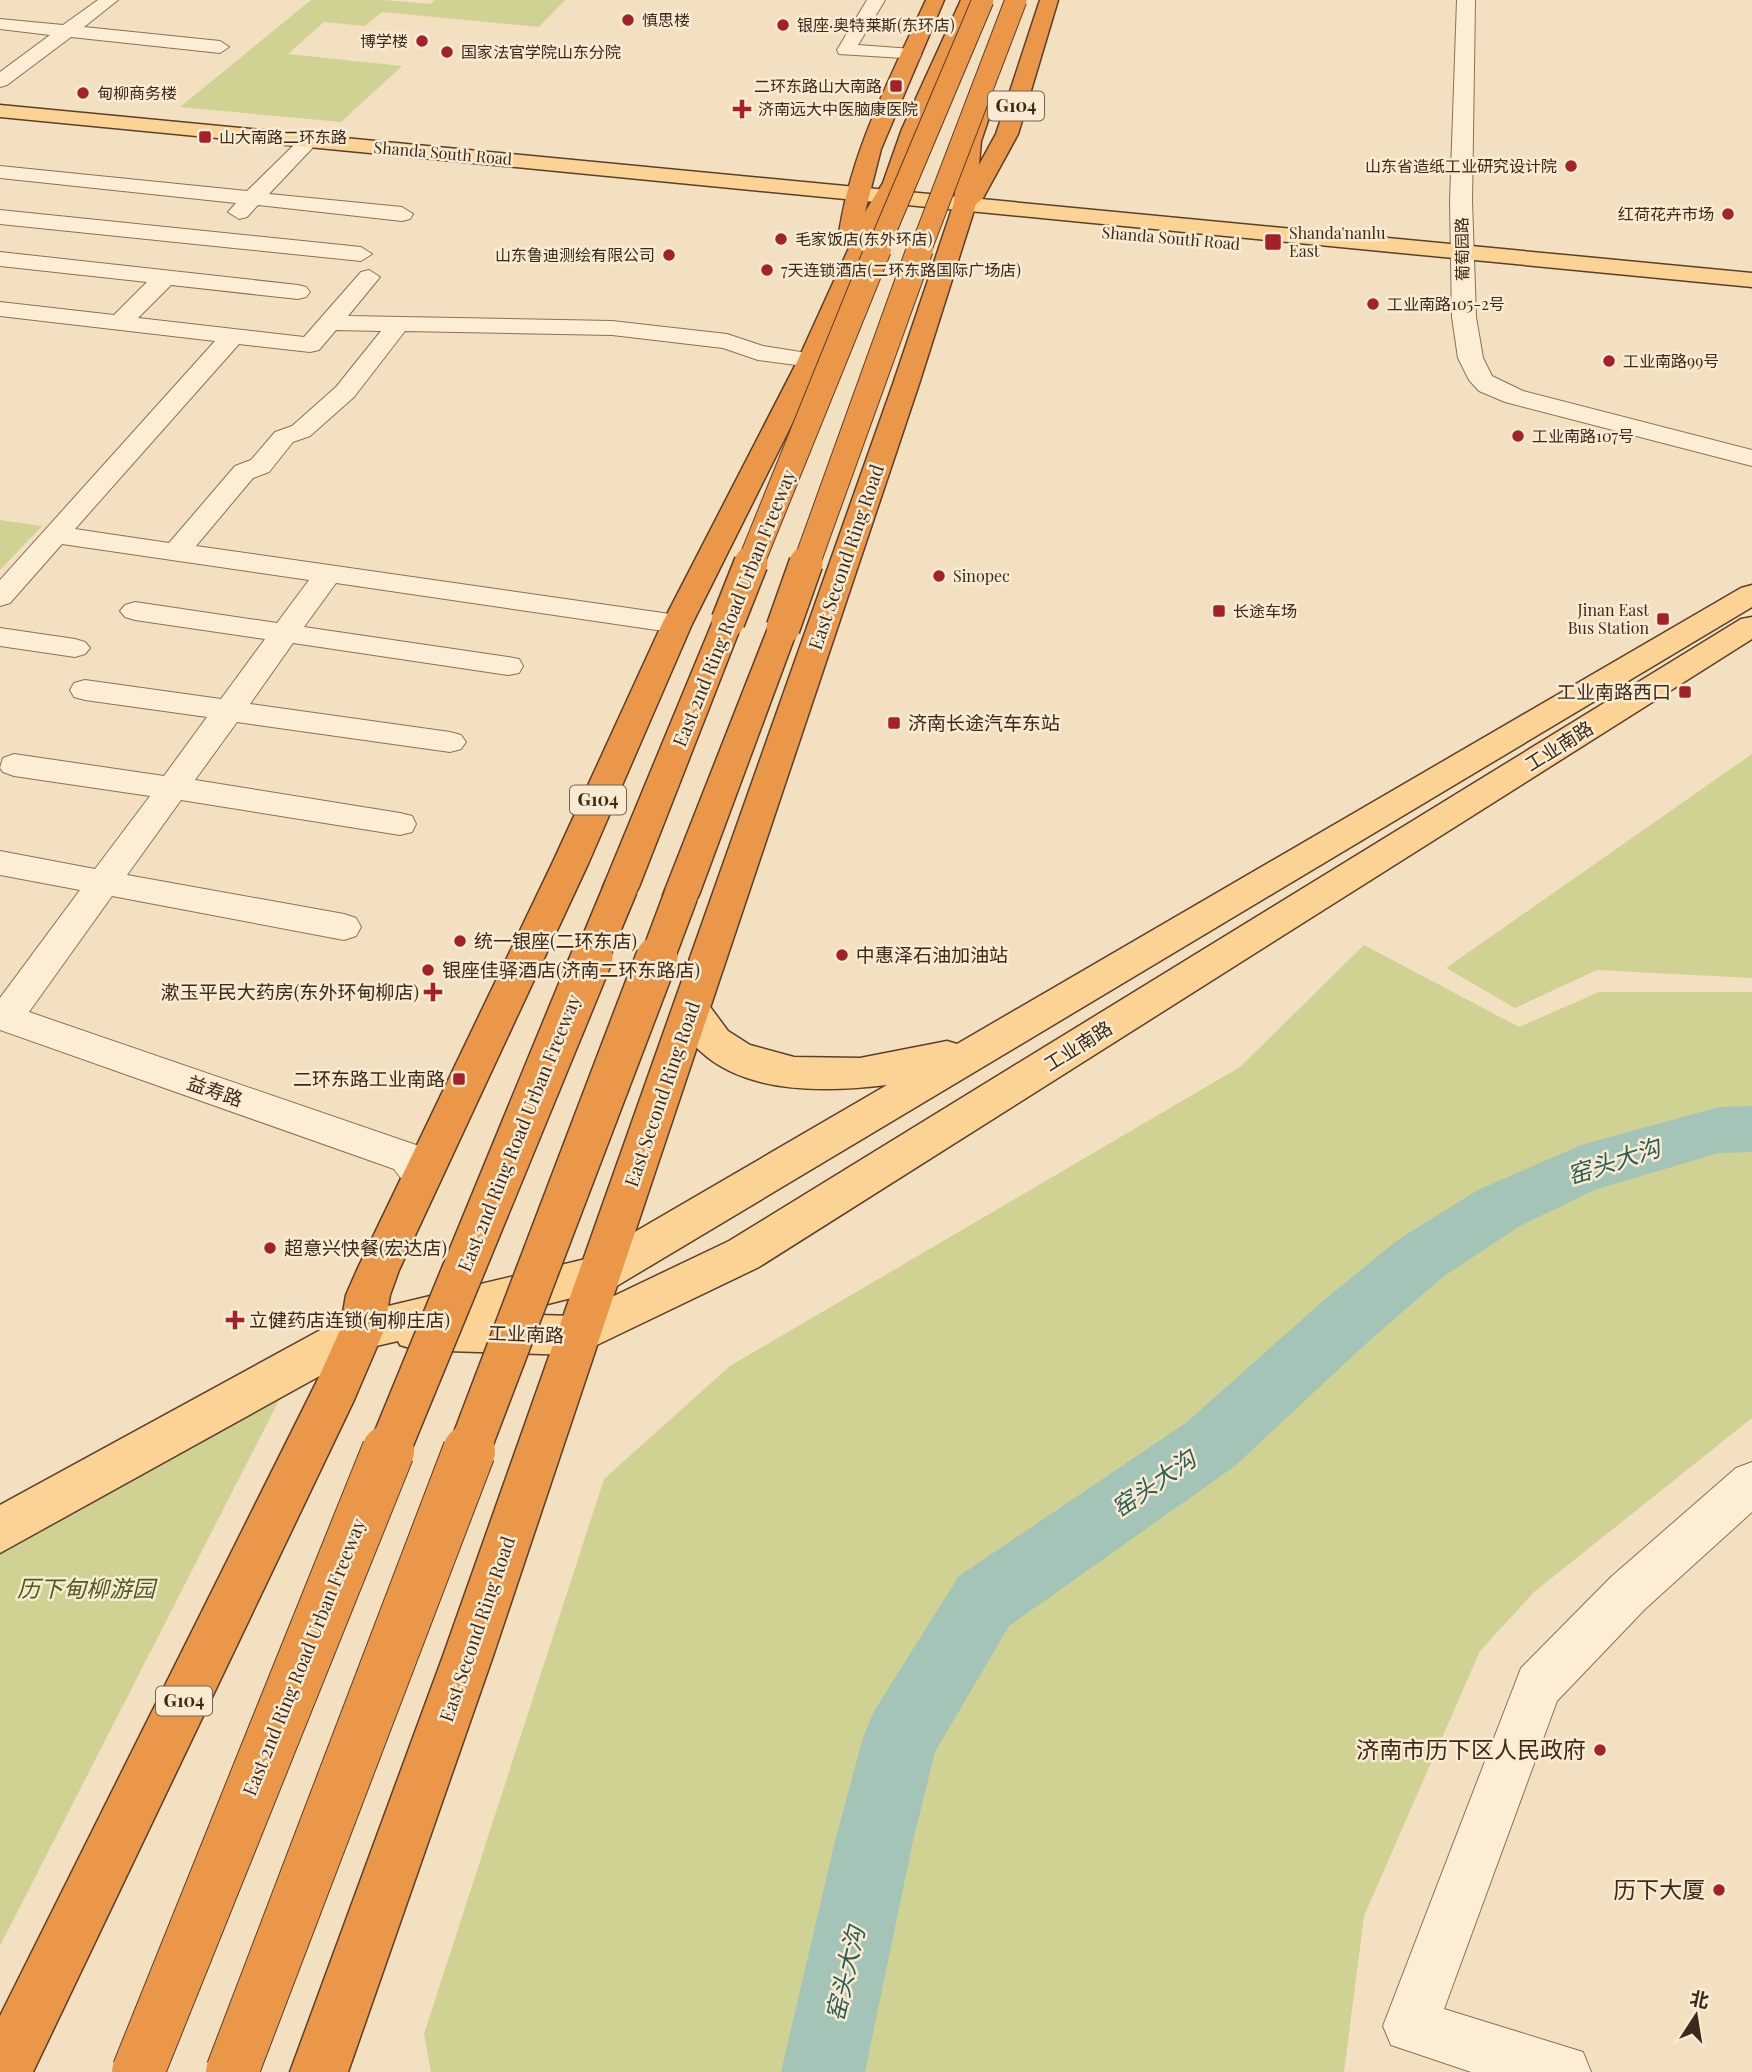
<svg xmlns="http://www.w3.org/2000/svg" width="1752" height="2072" font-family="'Playfair Display','Noto Sans SC',serif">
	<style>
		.green { fill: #cfd293 }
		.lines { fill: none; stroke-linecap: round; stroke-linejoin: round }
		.river { fill: #a4c4b8; fill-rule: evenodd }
		.minor-casing { stroke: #8e7056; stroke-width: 2 }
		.major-casing { stroke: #5b3e2b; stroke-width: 3 }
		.highway-casing { stroke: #5b3e2b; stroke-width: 3 }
		.minor { fill: #fceed5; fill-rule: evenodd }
		.major { fill: #fad395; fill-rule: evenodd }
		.highway { fill: #eb9749; fill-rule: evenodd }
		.highway-bridge-far4-casing { stroke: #5b3e2b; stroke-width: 23; stroke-linecap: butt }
		.highway-bridge-far3-casing { stroke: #5b3e2b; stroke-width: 28; stroke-linecap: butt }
		.highway-bridge-far2-casing { stroke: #5b3e2b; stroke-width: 36; stroke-linecap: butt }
		.highway-bridge-far1-casing { stroke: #5b3e2b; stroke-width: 44; stroke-linecap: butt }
		.highway-bridge-casing { stroke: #5b3e2b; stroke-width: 54; stroke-linecap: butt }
		.highway-bridge-far4 { stroke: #eb9749; stroke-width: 21 }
		.highway-bridge-far3 { stroke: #eb9749; stroke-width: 26 }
		.highway-bridge-far2 { stroke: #eb9749; stroke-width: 33 }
		.highway-bridge-far1 { stroke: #eb9749; stroke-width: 41 }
		.highway-bridge { stroke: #eb9749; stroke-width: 52 }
		.poi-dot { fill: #a4202a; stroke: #f9ebd1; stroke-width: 2.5 }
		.labels { text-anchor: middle; stroke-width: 5; stroke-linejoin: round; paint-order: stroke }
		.far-poi-label { font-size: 16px; fill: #3c291c; stroke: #f9ebd1; text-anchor: start }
		.far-street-label { font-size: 16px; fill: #3c291c; stroke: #f9ebd1 }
		.shield { fill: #f9ebd1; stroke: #756352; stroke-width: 2 }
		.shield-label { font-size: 18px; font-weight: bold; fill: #3c291c }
		.street-label { font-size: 19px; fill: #3c291c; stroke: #f9ebd1 }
		.poi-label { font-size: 19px; fill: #3c291c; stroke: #f9ebd1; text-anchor: start }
		.near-park-label { font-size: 23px; font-style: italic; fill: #505b21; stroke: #f9ebd1 }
		.near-poi-label { font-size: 23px; fill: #3c291c; stroke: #f9ebd1; text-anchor: end }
		.near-water-label { font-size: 24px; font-style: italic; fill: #2a5e56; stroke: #f9ebd1 }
	</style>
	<rect width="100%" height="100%" fill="#f2e0c1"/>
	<g class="green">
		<polygon points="311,0 385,0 430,4 435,0 565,0 539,27 382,12 365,26 324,22 288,54 402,66 341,122 180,107"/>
		<polygon points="0,520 42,526 0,570"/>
		<polygon points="1752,754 1752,978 1597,970 1515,1008 1446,968"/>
		<polygon points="1364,945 1519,1027 1599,992 1752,992 1752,1418 1534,1592 1480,1651 1364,1916 1344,2072 431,2072 424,2034 604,1479 730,1366 1240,1067"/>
		<polygon points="296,1367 0,1946 0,1539"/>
	</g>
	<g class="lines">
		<polygon class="river" points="1752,1106 1752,1152 1719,1153 1597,1189 1520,1226 1443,1277 1370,1340 1235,1466 1009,1626 935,1752 913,1841 865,2072 781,2072 835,1841 863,1738 874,1711 959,1576 1187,1422 1324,1300 1399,1239 1478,1190 1581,1145 1719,1107"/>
		<defs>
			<g id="minor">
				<polygon points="98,0 118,0 84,27 220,41 229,47 220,53 71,37 7,85 0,87 0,72 50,35 0,29 0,19 63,25"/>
				<polygon points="867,0 885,0 858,45 912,49 921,55 919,59 839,54 837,50"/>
				<polygon points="1457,0 1475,0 1472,201 1476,317 1483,358 1492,376 1523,391 1752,450 1752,466 1505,402 1479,391 1469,380 1458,358 1452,317 1450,201"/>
				<polygon points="309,135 319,141 269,194 402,207 413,214 410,219 402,221 258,205 247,217 239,219 228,212 236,203 0,178 0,166 247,191 302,137"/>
				<polygon points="0,210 361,247 372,254 361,261 0,224"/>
				<path d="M0,252L298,285L306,287L310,292L306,297L298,299L171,285L138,318L304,337L361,272L369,270L380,277L348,316L612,321L727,334L763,346L820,355L823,360L820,365L811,367L758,360L723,348L612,335L405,331L354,397L310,436L293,442L269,472L253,478L196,546L677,615L687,618L692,624L687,630L677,633L336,583L304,627L508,657L519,659L523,666L519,673L508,675L293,643L250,704L450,732L461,735L466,742L461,749L450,752L237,722L195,780L400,813L412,816L416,824L412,832L400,835L181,800L127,875L344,914L356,918L361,927L356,936L344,940L112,896L29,1012L422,1147L442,1177L436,1188C414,1196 407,1187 394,1169L0,1030V998L80,890L0,875V851L95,869L150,796L14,776L3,772L0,768L3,758L14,754L164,776L207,717L85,700L74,697L70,690L74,683L85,680L221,699L265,639L135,620L125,617L120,611L125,605L135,602L277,623L309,580L62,544L10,603L0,606V580L215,341L0,316V302L114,315L147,282L0,266ZM336,330L381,331L336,387L292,426L275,432L251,460L235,466L169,543L75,529L239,344L310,352L319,350Z"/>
				<polygon points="0,628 75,639 85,642 90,648 85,654 75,657 0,646"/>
				<polygon points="1752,1462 1752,1512 1645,1609 1557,1701 1444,2009 1583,2052 1591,2072 1471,2072 1391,2045 1383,2026 1521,1668 1611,1577 1736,1468"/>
			</g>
			<g id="major">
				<polygon points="0,105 1752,273 1752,287 0,117"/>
				<path d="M1752,585V607L615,1287L508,1314L572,1316L729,1241L1741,619L1752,617V639L759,1267L576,1355L416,1350L400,1345L398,1341L372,1347L0,1553V1505L346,1316L590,1258L887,1085C828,1092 747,1095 700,1051C688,1040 680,1023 673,1010L679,1000L692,996L705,1000L728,1031L750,1045L794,1057L860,1058L947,1041L957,1044L1741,588Z"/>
			</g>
			<g id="highway">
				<path d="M926,0H944L881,149L865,212L883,183L902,129L961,0H979L924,129L905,183L887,212L824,360L692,624L588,864L399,1270L390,1295L384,1330L354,1400L33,2072H0V2016L319,1377L340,1330L346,1295L357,1270L552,864L662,624L798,360L849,248L838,241C849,154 890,79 926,0Z"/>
				<polygon points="1040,0 1058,0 1018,134 983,198 976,204 919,384 493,1656 348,2072 290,2072 443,1656 893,384 954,203 959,141 978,96 992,96 995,100 981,141 979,165 996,134"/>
				<polygon points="728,612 739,614 743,621 639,887 634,896 621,900 608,896 603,887 713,621 717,614"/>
				<polygon points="783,619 794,621 798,628 699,895 694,904 681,908 668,904 663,895 768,628 772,621"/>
			</g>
		</defs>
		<use href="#minor" class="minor-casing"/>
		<use href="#major" class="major-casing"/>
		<use href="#highway" class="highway-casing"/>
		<use href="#minor" class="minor"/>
		<use href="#major" class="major"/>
		<use href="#highway" class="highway"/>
		<defs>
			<g id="highway-bridge-far4">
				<polyline points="877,251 983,0"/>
				<polyline points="920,251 1016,0"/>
			</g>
			<g id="highway-bridge-far3">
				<polyline points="750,565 878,249"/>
				<polyline points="806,565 920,249"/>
			</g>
			<g id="highway-bridge-far2">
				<polyline points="728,621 751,563"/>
				<polyline points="783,628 806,563"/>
				<polyline points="591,959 621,887"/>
				<polyline points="657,959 681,895"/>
			</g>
			<g id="highway-bridge-far1">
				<polyline points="388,1453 592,957"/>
				<polyline points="468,1453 657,957"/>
			</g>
			<g id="highway-bridge">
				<polyline points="138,2072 388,1451"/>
				<polyline points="232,2072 469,1451"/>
			</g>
		</defs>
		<use href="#highway-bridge-far4" class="highway-bridge-far4-casing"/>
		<use href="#highway-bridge-far3" class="highway-bridge-far3-casing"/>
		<use href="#highway-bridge-far2" class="highway-bridge-far2-casing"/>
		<use href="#highway-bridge-far1" class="highway-bridge-far1-casing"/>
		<use href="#highway-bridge" class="highway-bridge-casing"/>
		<use href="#highway-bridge-far4" class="highway-bridge-far4"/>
		<use href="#highway-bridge-far3" class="highway-bridge-far3"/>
		<use href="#highway-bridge-far2" class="highway-bridge-far2"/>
		<use href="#highway-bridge-far1" class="highway-bridge-far1"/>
		<use href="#highway-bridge" class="highway-bridge"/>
	</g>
	<g class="poi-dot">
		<circle cx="628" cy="20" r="7"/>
		<circle cx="783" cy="25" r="7"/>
		<circle cx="422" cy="41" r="7"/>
		<circle cx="447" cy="52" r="7"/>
		<rect x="889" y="79" width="14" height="14" rx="3.5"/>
		<circle cx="83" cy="93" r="7"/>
		<path d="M738.5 98.5h7v7h7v7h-7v7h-7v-7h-7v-7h7z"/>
		<rect x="198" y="130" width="14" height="14" rx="3.5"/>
		<circle cx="1571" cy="166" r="7"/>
		<circle cx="1728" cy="214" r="7"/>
		<circle cx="781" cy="239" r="7"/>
		<rect x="1264" y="233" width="18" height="18" rx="3.5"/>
		<circle cx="669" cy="255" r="7"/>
		<circle cx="767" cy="270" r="7"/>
		<circle cx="1373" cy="304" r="7"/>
		<circle cx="1609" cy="361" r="7"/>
		<circle cx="1518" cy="436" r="7"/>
		<circle cx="939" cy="576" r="7"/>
		<rect x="1212" y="604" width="14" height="14" rx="3.5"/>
		<rect x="1656" y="612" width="14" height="14" rx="3.5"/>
		<rect x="1678" y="685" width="14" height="14" rx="3.5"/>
		<rect x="887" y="716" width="14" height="14" rx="3.5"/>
		<circle cx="460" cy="941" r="7"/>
		<circle cx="842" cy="955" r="7"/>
		<circle cx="428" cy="970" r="7"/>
		<path d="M429.5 981.5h7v7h7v7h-7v7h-7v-7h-7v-7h7z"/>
		<rect x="452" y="1072" width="14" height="14" rx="3.5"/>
		<circle cx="270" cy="1248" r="7"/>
		<path d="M231.5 1309.5h7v7h7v7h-7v7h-7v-7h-7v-7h7z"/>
		<circle cx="1600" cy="1750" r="7"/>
		<circle cx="1719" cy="1890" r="7"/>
	</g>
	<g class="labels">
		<g class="far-poi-label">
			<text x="642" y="26">慎思楼</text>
			<text x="797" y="31">银座·奥特莱斯(东环店)</text>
			<text x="408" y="47" text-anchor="end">博学楼</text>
			<text x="461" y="58">国家法官学院山东分院</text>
			<text x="882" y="92" text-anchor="end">二环东路山大南路</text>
			<text x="97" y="99">甸柳商务楼</text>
			<text x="758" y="115">济南远大中医脑康医院</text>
			<text x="219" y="143">山大南路二环东路</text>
			<text x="1557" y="172" text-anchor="end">山东省造纸工业研究设计院</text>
			<text x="1714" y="220" text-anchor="end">红荷花卉市场</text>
			<text x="1289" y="239">Shanda'nanlu<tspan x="1289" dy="18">East</tspan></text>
			<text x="795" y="245">毛家饭店(东外环店)</text>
			<text x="655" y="261" text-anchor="end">山东鲁迪测绘有限公司</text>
			<text x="781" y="276">7天连锁酒店(二环东路国际广场店)</text>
			<text x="1387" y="310">工业南路105-2号</text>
			<text x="1623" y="367">工业南路99号</text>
			<text x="1532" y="442">工业南路107号</text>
			<text x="953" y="582">Sinopec</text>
			<text x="1649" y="616" text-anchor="end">Jinan East<tspan x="1649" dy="18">Bus Station</tspan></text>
			<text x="1233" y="617">长途车场</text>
		</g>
		<g class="far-street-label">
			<text transform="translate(443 153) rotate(5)" y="6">Shanda South Road</text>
			<text transform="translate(1171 238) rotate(5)" y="6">Shanda South Road</text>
			<text transform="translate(1462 249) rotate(-91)" y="6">葡萄园路</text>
		</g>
		<g class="shield">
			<rect x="988" y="91.5" width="56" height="29" rx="5"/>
			<rect x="570" y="785.5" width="56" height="29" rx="5"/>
			<rect x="156" y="1686.5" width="56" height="29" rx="5"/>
		</g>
		<g class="shield-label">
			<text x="1016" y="112">G104</text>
			<text x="598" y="806">G104</text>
			<text x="184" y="1707">G104</text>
		</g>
		<g class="street-label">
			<text transform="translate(846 557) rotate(-71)" y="7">East Second Ring Road</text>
			<text transform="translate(734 608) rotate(-68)" y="7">East 2nd Ring Road Urban Freeway</text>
			<text transform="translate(1559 746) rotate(-32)" y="7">工业南路</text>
			<text transform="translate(1078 1046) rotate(-32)" y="7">工业南路</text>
			<text transform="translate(215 1091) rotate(19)" y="7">益寿路</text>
			<text transform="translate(662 1094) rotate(-71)" y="7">East Second Ring Road</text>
			<text transform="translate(519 1133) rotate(-68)" y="7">East 2nd Ring Road Urban Freeway</text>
			<text transform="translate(526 1334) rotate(2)" y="7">工业南路</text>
			<text transform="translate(477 1629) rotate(-71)" y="7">East Second Ring Road</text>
			<text transform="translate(304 1657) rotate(-68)" y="7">East 2nd Ring Road Urban Freeway</text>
		</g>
		<g class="poi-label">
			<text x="1671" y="699" text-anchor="end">工业南路西口</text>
			<text x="908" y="730">济南长途汽车东站</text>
			<text x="474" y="948">统一银座(二环东店)</text>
			<text x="856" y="962">中惠泽石油加油站</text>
			<text x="442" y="977">银座佳驿酒店(济南二环东路店)</text>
			<text x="419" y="999" text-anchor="end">漱玉平民大药房(东外环甸柳店)</text>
			<text x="445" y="1086" text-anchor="end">二环东路工业南路</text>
			<text x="284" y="1255">超意兴快餐(宏达店)</text>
			<text x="249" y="1327">立健药店连锁(甸柳庄店)</text>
		</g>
		<g class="near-park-label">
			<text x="86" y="1597">历下甸柳游园</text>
		</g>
		<g class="near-poi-label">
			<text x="1586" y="1758">济南市历下区人民政府</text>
			<text x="1705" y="1898">历下大厦</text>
		</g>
		<g class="near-water-label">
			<text transform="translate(1614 1162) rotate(-18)" y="8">窑头大沟</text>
			<text transform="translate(1154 1484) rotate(-35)" y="8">窑头大沟</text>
			<text transform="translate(846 1974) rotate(-77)" y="8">窑头大沟</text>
		</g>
	</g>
	<g transform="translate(1696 2016) rotate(12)" stroke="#f9ebd1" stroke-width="5" paint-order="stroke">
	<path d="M0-5L12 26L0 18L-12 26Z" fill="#3c291c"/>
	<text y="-10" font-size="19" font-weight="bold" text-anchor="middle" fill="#3c291c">北</text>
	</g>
</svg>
